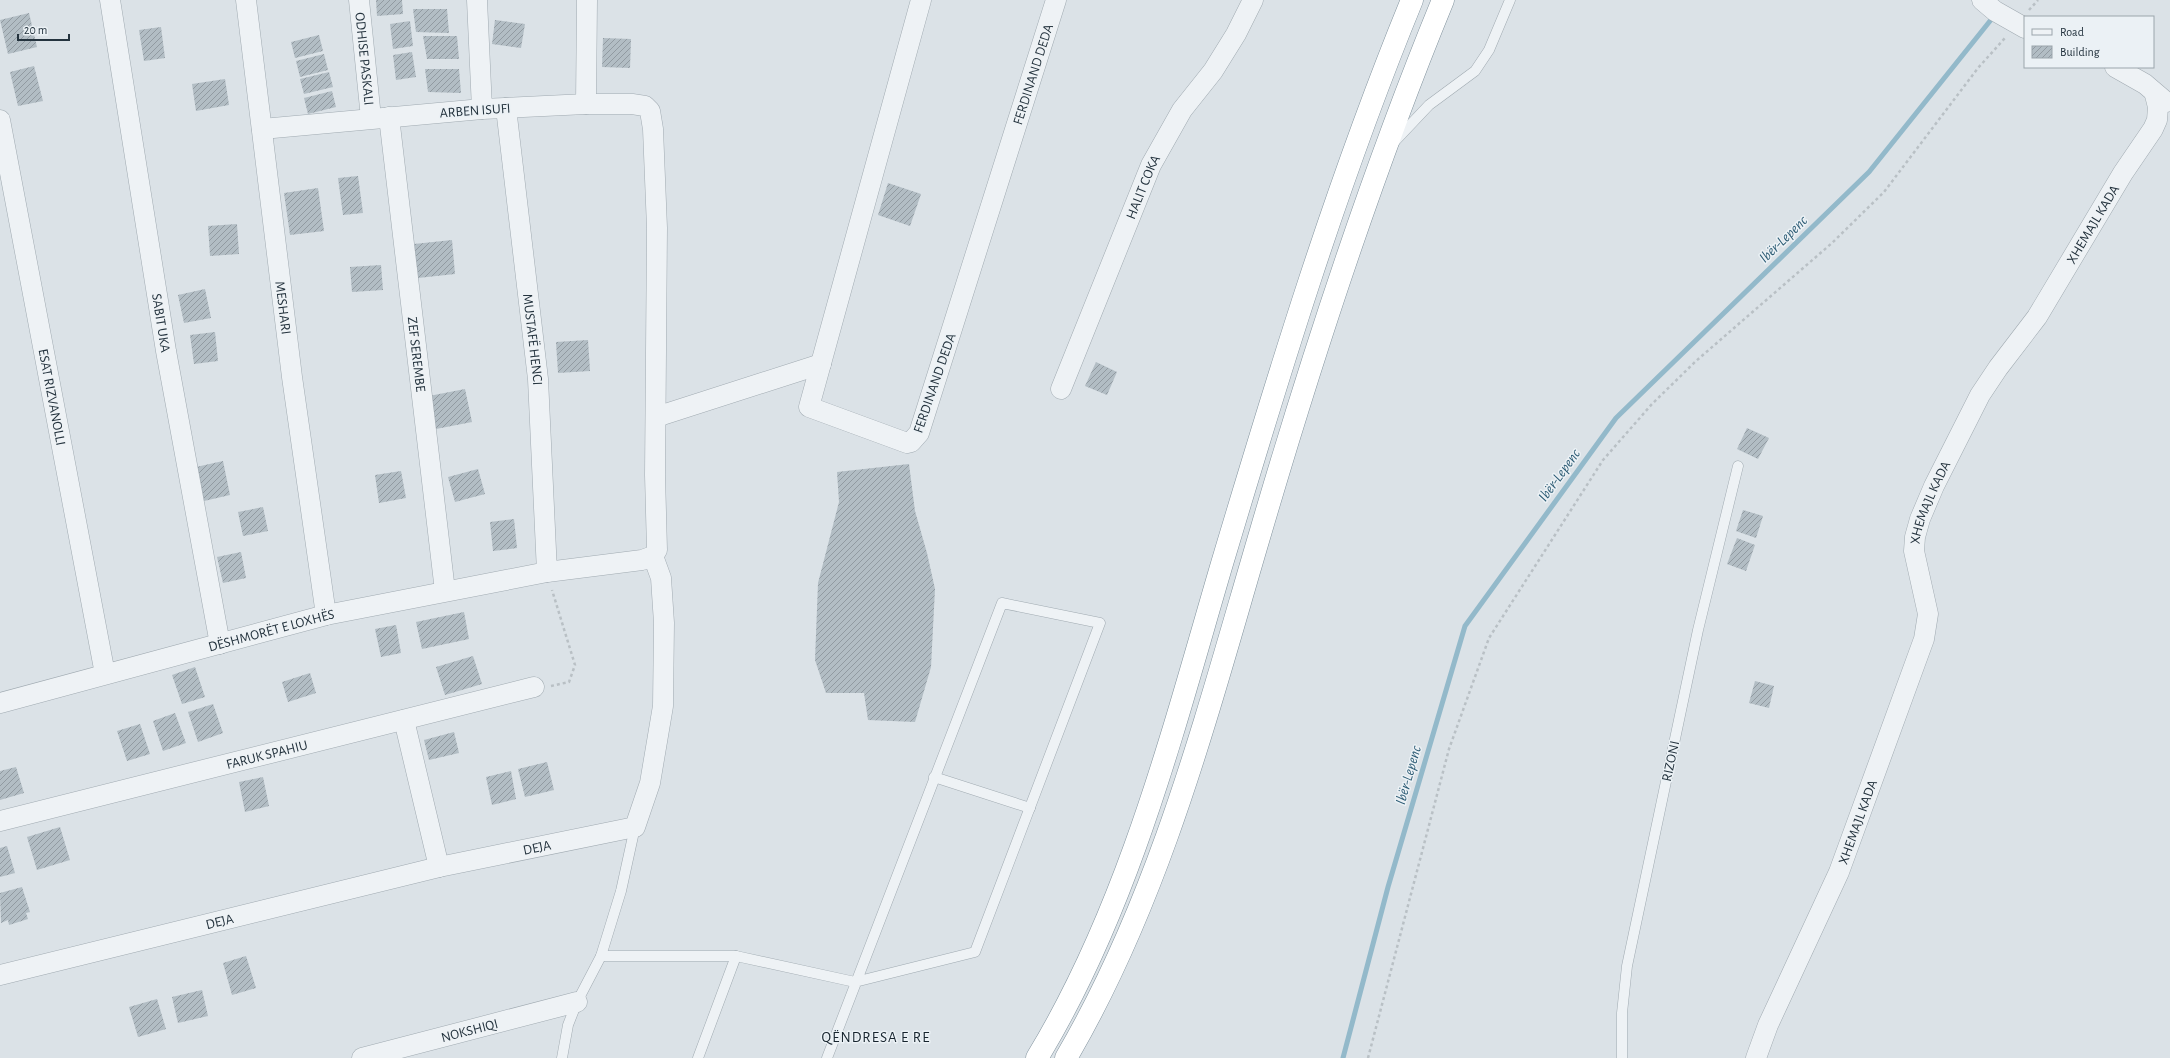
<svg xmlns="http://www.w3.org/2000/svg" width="2170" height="1058" font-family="'Alegreya Sans',sans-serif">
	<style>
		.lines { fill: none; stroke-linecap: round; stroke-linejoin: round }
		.stream { stroke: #93b9ca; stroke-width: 5 }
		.building { fill: url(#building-hatch) }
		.lane-casing { stroke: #a0aab1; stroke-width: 11 }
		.street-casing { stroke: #a0aab1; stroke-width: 21 }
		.highway-casing { stroke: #82939e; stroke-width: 23 }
		.path { stroke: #b9c0c5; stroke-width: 2.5; stroke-dasharray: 3 3; stroke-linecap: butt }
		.lane { stroke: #eef2f5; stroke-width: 10 }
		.street { stroke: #eef2f5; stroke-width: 20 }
		.highway { stroke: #fff; stroke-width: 22 }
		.labels { text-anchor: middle; stroke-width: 3; stroke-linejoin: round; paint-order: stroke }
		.street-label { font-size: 14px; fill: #24333e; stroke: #ebf1f5 }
		.water-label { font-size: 15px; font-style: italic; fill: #2c5b74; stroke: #ebf1f5 }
		.neighbourhood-label { font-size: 15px; letter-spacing: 1px; fill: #17242e; stroke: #ebf1f5 }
	</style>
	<defs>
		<pattern id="building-hatch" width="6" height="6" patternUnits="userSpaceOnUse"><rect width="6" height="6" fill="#b2bdc4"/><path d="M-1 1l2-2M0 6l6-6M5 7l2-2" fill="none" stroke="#919aa1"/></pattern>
	</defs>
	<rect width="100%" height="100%" fill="#dbe2e7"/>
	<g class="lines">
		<polyline class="stream" points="1343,1058 1388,887 1465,626 1616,418 1869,172 1990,21"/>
	</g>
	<g class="building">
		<polygon points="376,0 402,0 403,14 377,16"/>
		<polygon points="413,9 447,9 449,33 416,32"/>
		<polygon points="29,13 37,47 8,54 0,20"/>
		<polygon points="495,20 525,24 521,48 492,44"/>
		<polygon points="410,21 413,46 393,49 390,24"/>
		<polygon points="161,27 165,58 144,61 139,30"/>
		<polygon points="319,35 323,51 295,58 291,42"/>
		<polygon points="423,36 457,36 459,59 427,59"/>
		<polygon points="603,38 631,39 630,68 602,67"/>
		<polygon points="412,52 416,77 396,80 393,55"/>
		<polygon points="324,54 328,70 300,77 296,61"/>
		<polygon points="34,66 43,101 18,106 10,72"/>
		<polygon points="425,69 459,69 461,93 428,92"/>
		<polygon points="329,72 333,87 304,94 300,79"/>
		<polygon points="225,79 229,105 196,111 192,84"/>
		<polygon points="332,91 336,107 308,114 304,98"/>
		<polygon points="358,176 363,213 343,215 338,178"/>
		<polygon points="888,183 921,194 910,226 878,215"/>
		<polygon points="318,188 324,231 290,235 284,193"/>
		<polygon points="237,224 239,254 210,256 208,226"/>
		<polygon points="452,240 455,274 418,278 414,244"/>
		<polygon points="381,265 383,290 352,292 350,267"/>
		<polygon points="205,289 211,318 184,323 178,295"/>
		<polygon points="215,332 218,361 194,364 190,335"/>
		<polygon points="588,340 590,371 558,373 556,342"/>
		<polygon points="1096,362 1117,372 1107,395 1085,386"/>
		<polygon points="465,389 472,422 436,429 429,396"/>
		<polygon points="1747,428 1769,438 1758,459 1737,449"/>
		<polygon points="223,461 230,495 204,501 196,467"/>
		<polygon points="909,464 915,511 927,553 935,589 931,667 915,722 868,720 864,693 826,693 815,660 818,583 839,502 837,472"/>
		<polygon points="478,469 485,494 455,502 448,477"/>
		<polygon points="401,471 406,498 379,503 375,475"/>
		<polygon points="263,507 268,531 243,536 238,512"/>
		<polygon points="1743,510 1763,516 1756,538 1736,531"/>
		<polygon points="514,519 517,548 493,551 490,522"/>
		<polygon points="1737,538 1755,545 1746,571 1727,564"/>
		<polygon points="241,552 246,578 223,583 217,557"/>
		<polygon points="464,612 469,639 422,649 416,622"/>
		<polygon points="396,625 401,653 381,657 375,629"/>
		<polygon points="473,656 482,684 445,695 436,667"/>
		<polygon points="195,667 205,697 182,704 172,675"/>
		<polygon points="310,673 316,693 288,702 282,682"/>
		<polygon points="1755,681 1774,686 1769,708 1749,703"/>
		<polygon points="213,704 223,733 198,742 188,712"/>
		<polygon points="175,713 186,743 163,751 153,721"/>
		<polygon points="140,724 150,754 127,761 117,731"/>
		<polygon points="454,732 459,753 429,760 424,740"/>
		<polygon points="547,762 554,790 525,797 518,769"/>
		<polygon points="16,767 24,793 0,800 0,771"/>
		<polygon points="511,771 516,799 492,805 486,777"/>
		<polygon points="263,777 269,806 245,812 239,782"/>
		<polygon points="60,827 70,860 37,870 27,837"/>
		<polygon points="7,846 15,873 0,877 0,848"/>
		<polygon points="22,887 30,912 26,913 28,919 9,925 8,920 1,923 0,893"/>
		<polygon points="246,956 256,988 232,995 223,963"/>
		<polygon points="202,990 208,1016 178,1023 172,997"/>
		<polygon points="157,999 166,1029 138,1037 129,1007"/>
	</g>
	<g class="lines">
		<defs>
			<g id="lane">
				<polyline points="1395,141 1429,105 1475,71 1489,50 1510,0"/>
				<polyline points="934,777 1030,808"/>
				<polyline points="601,956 736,956 855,982 975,952 1100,623 1002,603 827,1058"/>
				<polyline points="562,1058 568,1025 577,1002 601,956 621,891 635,827"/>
				<polyline points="698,1058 736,956"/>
				<polyline points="1622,1058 1622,1013 1627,966 1698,630 1738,466"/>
			</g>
			<g id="street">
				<path id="s1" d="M110,0L166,351L220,644"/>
				<path id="s2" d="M246,0L292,377L326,615"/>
				<path id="s3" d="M359,0L371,118"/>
				<polyline points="477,0 482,109"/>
				<path id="s4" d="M921,0L809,407L907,443L911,442L919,433L1056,0"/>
				<polyline points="1982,0 1995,11 2025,28"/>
				<polyline points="2115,67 2145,84 2166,102"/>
				<polyline points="586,104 587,0"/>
				<path id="s5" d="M506,108L538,379L547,572"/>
				<path id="s6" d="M389,117L445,591"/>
				<path id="s7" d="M0,120L105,674"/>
				<path id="s8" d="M1061,389L1151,165L1182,110L1213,71L1236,34L1253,0"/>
				<polyline points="656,417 821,364"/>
				<path id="s9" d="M0,703L326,615L547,572L642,560L653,556L657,550L655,475L657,228L653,129L650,111L645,106L632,104H586L482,109L262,129"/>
				<polyline points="404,720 439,867"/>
				<path id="s10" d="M0,821L534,687"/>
				<path id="s11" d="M0,975L439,867L635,827L650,783L663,706L664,623L661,578L653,556"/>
				<path id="s12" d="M362,1058L577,1002"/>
				<path id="s13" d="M1756,1058L1768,1025L1839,872L1924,639L1928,614L1914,551L1915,537L1920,519L1934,486L1980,395L1998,368L2037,317L2123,173L2153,129L2157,120L2158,107L2155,95"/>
			</g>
			<g id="highway">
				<path d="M1037,1058C1128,908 1172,734 1221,567C1278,376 1336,185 1412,0"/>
				<path d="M1066,1058C1161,896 1207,713 1260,534C1313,353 1371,175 1443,0"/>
			</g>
		</defs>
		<use href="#lane" class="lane-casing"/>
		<use href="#street" class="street-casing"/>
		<use href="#highway" class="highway-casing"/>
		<g class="path">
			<polyline points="2029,10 2038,0"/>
			<polyline points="551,686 569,682 575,665 552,590"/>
			<polyline points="1368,1058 1449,749 1489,638 1603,460 1652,404 1696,361 1832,243 1884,192 1978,68 2005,38"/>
		</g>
		<use href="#lane" class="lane"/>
		<use href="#street" class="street"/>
		<use href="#highway" class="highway"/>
	</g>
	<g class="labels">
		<g class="street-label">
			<text dy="5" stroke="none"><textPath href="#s3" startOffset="59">ODHISE PASKALI</textPath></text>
			<text dy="5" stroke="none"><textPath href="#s4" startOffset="919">FERDINAND DEDA</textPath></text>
			<text transform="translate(475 110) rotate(-4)" y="5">ARBEN ISUFI</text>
			<text dy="5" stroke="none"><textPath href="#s8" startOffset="218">HALIT COKA</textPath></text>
			<text dy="5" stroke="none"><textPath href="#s13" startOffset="917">XHEMAJL KADA</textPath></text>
			<text dy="5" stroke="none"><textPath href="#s2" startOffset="310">MESHARI</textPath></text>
			<text dy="5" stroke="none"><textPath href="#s1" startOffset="327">SABIT UKA</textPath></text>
			<text dy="5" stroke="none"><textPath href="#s5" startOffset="233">MUSTAFË HENCI</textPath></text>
			<text dy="5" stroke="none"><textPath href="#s6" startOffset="239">ZEF SEREMBE</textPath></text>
			<text transform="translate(934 383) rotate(-71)" y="5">FERDINAND DEDA</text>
			<text dy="5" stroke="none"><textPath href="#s7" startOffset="282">ESAT RIZVANOLLI</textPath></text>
			<text dy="5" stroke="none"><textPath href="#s13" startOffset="593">XHEMAJL KADA</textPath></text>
			<text dy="5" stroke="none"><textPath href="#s9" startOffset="281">DËSHMORËT E LOXHËS</textPath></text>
			<text dy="5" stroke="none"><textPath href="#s10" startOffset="275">FARUK SPAHIU</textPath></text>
			<text transform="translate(1670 761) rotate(-78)" y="5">RIZONI</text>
			<text dy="5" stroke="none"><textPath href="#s13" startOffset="257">XHEMAJL KADA</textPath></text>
			<text dy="5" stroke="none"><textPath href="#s11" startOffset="552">DEJA</textPath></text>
			<text dy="5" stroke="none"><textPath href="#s11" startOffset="226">DEJA</textPath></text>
			<text dy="5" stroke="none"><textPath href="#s12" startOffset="111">NOKSHIQI</textPath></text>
		</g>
		<g class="water-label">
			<text transform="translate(1783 239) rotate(-44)" y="5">Ibër-Lepenc</text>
			<text transform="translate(1559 475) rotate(-54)" y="5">Ibër-Lepenc</text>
			<text transform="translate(1408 775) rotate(-74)" y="5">Ibër-Lepenc</text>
		</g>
		<g class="neighbourhood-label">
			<text x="876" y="1042">QËNDRESA E RE</text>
		</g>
	</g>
	<rect x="2024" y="16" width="130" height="52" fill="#ebf1f5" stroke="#9ba5ac"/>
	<rect x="2032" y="29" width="20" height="6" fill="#eef2f5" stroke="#9ba5ac"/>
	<text x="2060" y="36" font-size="12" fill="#24333e">Road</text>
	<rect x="2032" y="46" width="20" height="12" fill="url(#building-hatch)" stroke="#9ba5ac"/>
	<text x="2060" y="56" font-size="12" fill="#24333e">Building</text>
	<path d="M18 34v6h51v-6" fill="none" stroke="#24333e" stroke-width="2"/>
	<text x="24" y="34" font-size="12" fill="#24333e" stroke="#ebf1f5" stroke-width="3" paint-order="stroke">20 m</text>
</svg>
